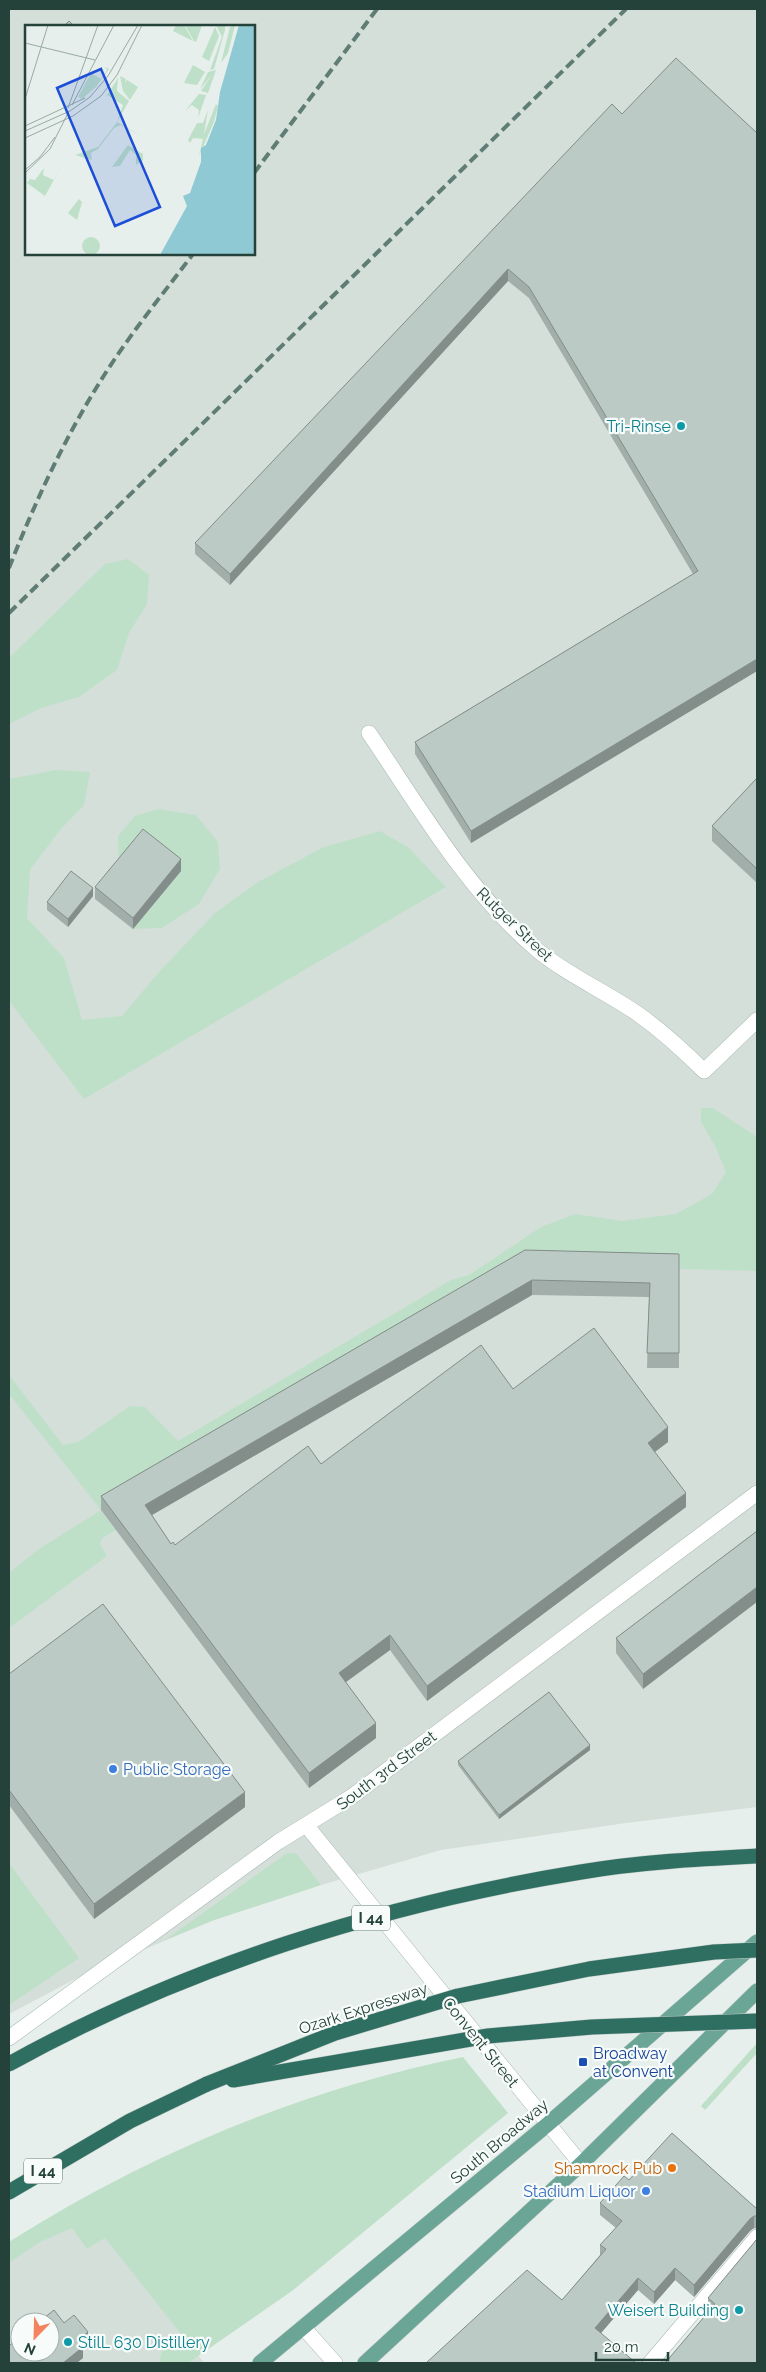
<svg xmlns="http://www.w3.org/2000/svg" width="766" height="2372" font-family="Raleway,sans-serif">
	<style>
		.built { fill: #d4dfda; fill-rule: evenodd }
		.green { fill: #bfe0c8 }
		.lines { fill: none; stroke-linecap: round; stroke-linejoin: round }
		.minor-casing { stroke: #a8b8b2; stroke-width: 16 }
		.major-casing { stroke: #c2cac8; stroke-width: 16 }
		.highway-casing { stroke: #c2cac8; stroke-width: 16 }
		.minor { stroke: #fff; stroke-width: 15 }
		.major { stroke: #6aa596; stroke-width: 15 }
		.highway { stroke: #2f6f62; stroke-width: 15 }
		.rail { stroke: #5f7d75; stroke-width: 4; stroke-dasharray: 10 5; stroke-linecap: butt }
		.highway-bridge-casing { stroke: #c2cac8; stroke-width: 16; stroke-linecap: butt }
		.highway-bridge { stroke: #2f6f62; stroke-width: 15 }
		.wall { fill: #a1aea9 }
		.shaded-wall { fill: #838d89 }
		.building { fill: #bbcac4; stroke: #838d89 }
		.culture-dot { fill: #0f9aa8; stroke: #f7fbf9; stroke-width: 2 }
		.shop-dot { fill: #3f7fe0; stroke: #f7fbf9; stroke-width: 2 }
		.transit-dot { fill: #1a4fb4; stroke: #f7fbf9; stroke-width: 2 }
		.food-dot { fill: #e8710a; stroke: #f7fbf9; stroke-width: 2 }
		.labels { text-anchor: middle; stroke-width: 4.5; stroke-linejoin: round; paint-order: stroke }
		.shield { fill: #f7fbf9; stroke: #637a73; stroke-width: 1 }
		.shield-label { font-size: 15px; font-weight: bold; fill: #24423a }
		.culture-label { font-size: 16px; fill: #0d838f; stroke: #f7fbf9; text-anchor: end }
		.street-label { font-size: 16px; fill: #24423a; stroke: #f7fbf9 }
		.shop-label { font-size: 16px; fill: #366cbe; stroke: #f7fbf9; text-anchor: start }
		.transit-label { font-size: 16px; fill: #164399; stroke: #f7fbf9; text-anchor: start }
		.food-label { font-size: 16px; fill: #c56008; stroke: #f7fbf9; text-anchor: end }
		.inset-road { fill: none; stroke: #98aaa4; stroke-width: 1 }
		.view { fill: #1d4ed8; fill-opacity: 0.15; stroke: #1d4ed8; stroke-width: 2.5 }
		.inset-edge { fill: none; stroke: #24423a; stroke-width: 2.5 }
	</style>
	<rect width="100%" height="100%" fill="#e6efeb"/>
	<g class="built">
		<path d="M9,9H757V1807L626,1823L441,1850L321,1885L214,1920L79,1977L9,2014ZM26,26H254V254H26Z"/>
		<path d="M81,2199L204,2363H9V2242ZM20,2322H50V2352H20Z"/>
	</g>
	<g class="green">
		<polygon points="128,559 149,575 147,604 129,633 117,670 79,697 41,708 9,724 9,658 105,564"/>
		<polygon points="56,770 90,772 84,805 60,830 30,870 27,918 64,958 82,1020 122,1016 159,972 215,913 258,882 324,847 380,831 408,847 446,887 84,1099 9,1001 9,779"/>
		<polygon points="158,809 196,815 218,842 220,869 199,904 162,928 133,929 119,869 118,836 135,816"/>
		<polygon points="701,1108 713,1108 757,1137 757,1271 525,1265 101,1511 116,1530 102,1538 100,1544 107,1556 9,1628 9,1573 39,1549 101,1510 9,1394 9,1375 63,1445 78,1442 130,1406 145,1407 178,1441 451,1280 469,1275 541,1227 575,1214 622,1221 676,1214 712,1194 726,1172 716,1148 701,1122"/>
		<polygon points="287,1853 297,1854 321,1885 214,1920 165,1940"/>
		<polygon points="9,1863 79,1958 9,2005"/>
		<polygon points="757,2043 757,2053 705,2110 701,2106"/>
		<path d="M463,2057L508,2113L292,2291L188,2363L160,2362C160,2347 170,2343 181,2334L105,2238L87,2249L72,2228L40,2242L9,2263V2242C148,2154 301,2090 463,2057Z"/>
	</g>
	<g class="lines">
		<defs>
			<g id="minor">
				<path d="M369,733C420,808 466,889 536,949C567,975 605,991 638,1014C662,1031 683,1050 704,1071L757,1020"/>
				<polyline points="306,1825 581,2164"/>
				<polyline points="9,2038 278,1842 351,1797 757,1493"/>
				<polyline points="303,2327 335,2363"/>
				<polyline points="650,2363 757,2237"/>
			</g>
			<g id="major">
				<polyline points="260,2363 548,2124 757,1942"/>
				<polyline points="365,2363 581,2164 757,1991"/>
			</g>
			<polyline id="highway" points="9,2192 130,2121 207,2084"/>
		</defs>
		<use href="#minor" class="minor-casing"/>
		<use href="#major" class="major-casing"/>
		<use href="#highway" class="highway-casing"/>
		<use href="#minor" class="minor"/>
		<use href="#major" class="major"/>
		<use href="#highway" class="highway"/>
		<g class="rail">
			<polyline points="254,173 377,9"/>
			<path d="M9,568C35,502 65,437 103,377C130,334 163,294 193,254"/>
			<polyline points="9,613 626,9"/>
		</g>
		<defs>
			<g id="highway-bridge">
				<path d="M9,2064C184,1967 383,1904 581,1872C639,1862 699,1859 757,1856"/>
				<polyline points="233,2080 488,2036 592,2027 757,2021"/>
				<polyline points="207,2084 335,2033 458,1996 589,1969 714,1952 757,1950"/>
			</g>
		</defs>
		<use href="#highway-bridge" class="highway-bridge-casing"/>
		<use href="#highway-bridge" class="highway-bridge"/>
	</g>
	<g class="wall">
		<polygon points="622,114 757,133 757,671 471,843 415,754 415,742 693,574 529,298 508,281 230,585 195,554 195,543"/>
		<polygon points="757,778 757,883 712,841 712,826"/>
		<polygon points="181,871 133,929 95,899 95,887"/>
		<polygon points="93,896 68,927 47,910 47,902"/>
		<polygon points="525,1250 679,1254 679,1368 647,1368 649,1297 532,1295 152,1515 171,1544 175,1545 321,1464 513,1389 668,1442 655,1452 686,1507 427,1701 390,1650 346,1682 376,1738 309,1788 101,1510 101,1496"/>
		<polygon points="757,1531 643,1689 616,1653 616,1638"/>
		<polygon points="9,1674 245,1807 94,1919 9,1805"/>
		<polygon points="590,1750 499,1819 458,1765 458,1761"/>
		<polygon points="629,2180 757,2209 757,2229 754,2228 750,2231 694,2297 675,2280 654,2304 638,2290 601,2333 562,2300 600,2255 600,2245 616,2228 600,2215 600,2203"/>
		<polygon points="757,2239 757,2363 708,2310 708,2298"/>
	</g>
	<g class="shaded-wall">
		<polygon points="508,269 508,281 230,585 230,574"/>
		<polygon points="757,659 757,671 471,843 471,831"/>
		<polygon points="181,859 181,871 133,929 133,918"/>
		<polygon points="93,888 93,896 68,927 68,919"/>
		<polygon points="532,1280 532,1295 145,1519 145,1505"/>
		<polygon points="668,1427 668,1442 648,1457 648,1443"/>
		<polygon points="686,1493 686,1507 427,1701 427,1686"/>
		<polygon points="757,1587 757,1602 643,1689 643,1674"/>
		<polygon points="390,1635 390,1650 339,1687 339,1673"/>
		<polygon points="376,1723 376,1738 309,1788 309,1773"/>
		<polygon points="590,1745 590,1750 499,1819 499,1815"/>
		<polygon points="245,1792 245,1807 94,1919 94,1904"/>
		<polygon points="754,2216 754,2228 750,2231 694,2297 694,2285 750,2219"/>
		<polygon points="675,2268 675,2280 654,2304 654,2292"/>
		<polygon points="638,2278 638,2290 595,2340 595,2328"/>
		<polygon points="88,2332 88,2344 83,2347 83,2358 77,2363 63,2363 77,2341"/>
	</g>
	<g class="building">
		<polygon points="69,21 74,26 64,26"/>
		<polygon points="676,58 757,133 757,659 471,831 415,742 698,571 529,287 508,269 230,574 195,543 612,104 622,114"/>
		<polygon points="757,778 757,869 712,826"/>
		<polygon points="143,829 181,859 133,918 95,887"/>
		<polygon points="71,871 93,888 68,919 47,902"/>
		<polygon points="525,1250 679,1254 679,1353 647,1353 650,1283 532,1280 145,1505 171,1544 173,1542 175,1545 308,1446 321,1464 481,1345 513,1389 594,1328 668,1427 648,1443 686,1493 427,1686 390,1635 339,1673 376,1723 309,1773 101,1496"/>
		<polygon points="757,1531 757,1587 643,1674 616,1638"/>
		<polygon points="103,1604 245,1792 94,1904 9,1790 9,1674"/>
		<polygon points="549,1692 590,1745 499,1815 458,1761"/>
		<polygon points="672,2133 757,2209 757,2216 754,2216 750,2219 694,2285 675,2268 654,2292 638,2278 595,2328 636,2363 426,2363 527,2270 562,2300 606,2249 600,2245 622,2221 600,2203 624,2176 629,2180"/>
		<polygon points="757,2239 757,2363 665,2363 715,2304 708,2298"/>
		<polygon points="54,2310 64,2323 74,2315 88,2332 77,2341 83,2347 63,2363 9,2363 9,2346 20,2337 20,2352 50,2352 50,2322 39,2322"/>
	</g>
	<g class="culture-dot">
		<circle cx="681" cy="426" r="5"/>
		<circle cx="739" cy="2310" r="5"/>
		<circle cx="68" cy="2342" r="5"/>
	</g>
	<g class="shop-dot">
		<circle cx="113" cy="1769" r="5"/>
		<circle cx="646" cy="2191" r="5"/>
	</g>
	<rect class="transit-dot" x="578" y="2057" width="10" height="10" rx="2.5"/>
	<circle class="food-dot" cx="672" cy="2168" r="5"/>
	<g class="labels">
		<g class="shield">
			<rect x="352" y="1905.5" width="38" height="25" rx="4"/>
			<rect x="24" y="2158.5" width="38" height="25" rx="4"/>
		</g>
		<g class="shield-label">
			<text x="371" y="1923">I 44</text>
			<text x="43" y="2176">I 44</text>
		</g>
		<g class="culture-label">
			<text x="671" y="432">Tri-Rinse</text>
			<text x="729" y="2316">Weisert Building</text>
			<text x="78" y="2348" text-anchor="start">StilL 630 Distillery</text>
		</g>
		<g class="street-label">
			<text transform="translate(515 924) rotate(44)" y="6">Rutger Street</text>
			<text transform="translate(386 1770) rotate(-37)" y="6">South 3rd Street</text>
			<text transform="translate(363 2008) rotate(-18)" y="6">Ozark Expressway</text>
			<text transform="translate(481 2042) rotate(51)" y="6">Convent Street</text>
			<text transform="translate(499 2141) rotate(-40)" y="6">South Broadway</text>
		</g>
		<g class="shop-label">
			<text x="123" y="1775">Public Storage</text>
			<text x="636" y="2197" text-anchor="end">Stadium Liquor</text>
		</g>
		<g class="transit-label">
			<text x="593" y="2059">Broadway<tspan x="593" dy="18">at Convent</tspan></text>
		</g>
		<g class="food-label">
			<text x="662" y="2174">Shamrock Pub</text>
		</g>
	</g>
	<g transform="translate(25 25)">
		<rect width="230" height="230" fill="#e6efeb"/>
		<path d="M151,0H159L168,16L148,6ZM160,0H177L171,17L169,16ZM191,0H200V5L189,44L185,45L197,12ZM210,0L203,28L196,38L205,2ZM190,2L194,11L184,36L177,32ZM168,40L180,47L172,60L159,58ZM80,42L84,44L71,62L57,74L53,72L66,48L76,54L82,45ZM191,45L183,68L176,66L186,51L175,64L183,47ZM95,51L101,54L100,58L102,55L113,62L105,75L98,66ZM93,53L92,66L104,76L92,97L119,112L96,100L89,103L73,124L66,128L67,135L50,130L73,122L92,97L98,80L82,70ZM174,69L181,70L173,93L174,85L167,80L160,86ZM191,79L193,81L189,97L174,131L178,114L168,113L165,118L163,115L172,98H178L183,85L179,109ZM103,120L118,129V135L111,140V130L105,125L95,141L87,142ZM37,140L20,171L2,158L5,154L10,155L19,143L18,150L29,155ZM54,174L57,177L52,195L43,188ZM57 221a9 9 0 1 1 18 0a9 9 0 1 1-18 0Z" fill="#bfe0c8"/>
		<path d="M214,0H230V230H135L162,181L158,171L165,168L176,137V123L181,120L191,95L195,67Z" fill="#8ec9d4"/>
		<path class="inset-road" d="M0,18L70,35M0,74L23,0M47,80L89,0M43,83L73,0M0,101L60,73M0,106L45,86L65,72L83,51L113,0M0,113L48,91L76,71L92,50L117,0M0,145L15,132L30,112M0,148L25,124L44,86"/>
		<path class="view" d="M76,44L135,182L90,201L32,63Z"/>
		<rect width="230" height="230" class="inset-edge"/>
	</g>
	<rect width="766" height="2372" fill="none" stroke="#24423a" stroke-width="20"/>
	<g transform="translate(35 2337) rotate(203)"><circle r="24" fill="#f7fbf9" stroke="#a3b1ad"/>
	<path d="M0-4L9 19L0 12L-9 19Z" fill="#f4845f"/>
	<text y="-8" font-size="14" font-weight="bold" text-anchor="middle" fill="#24423a">N</text>
	</g>
	<path d="M596 2352v8h72v-8" fill="none" stroke="#24423a" stroke-width="2.5"/>
	<text x="604" y="2352" font-size="15" fill="#24423a" stroke="#f7fbf9" stroke-width="4" paint-order="stroke">20 m</text>
</svg>
